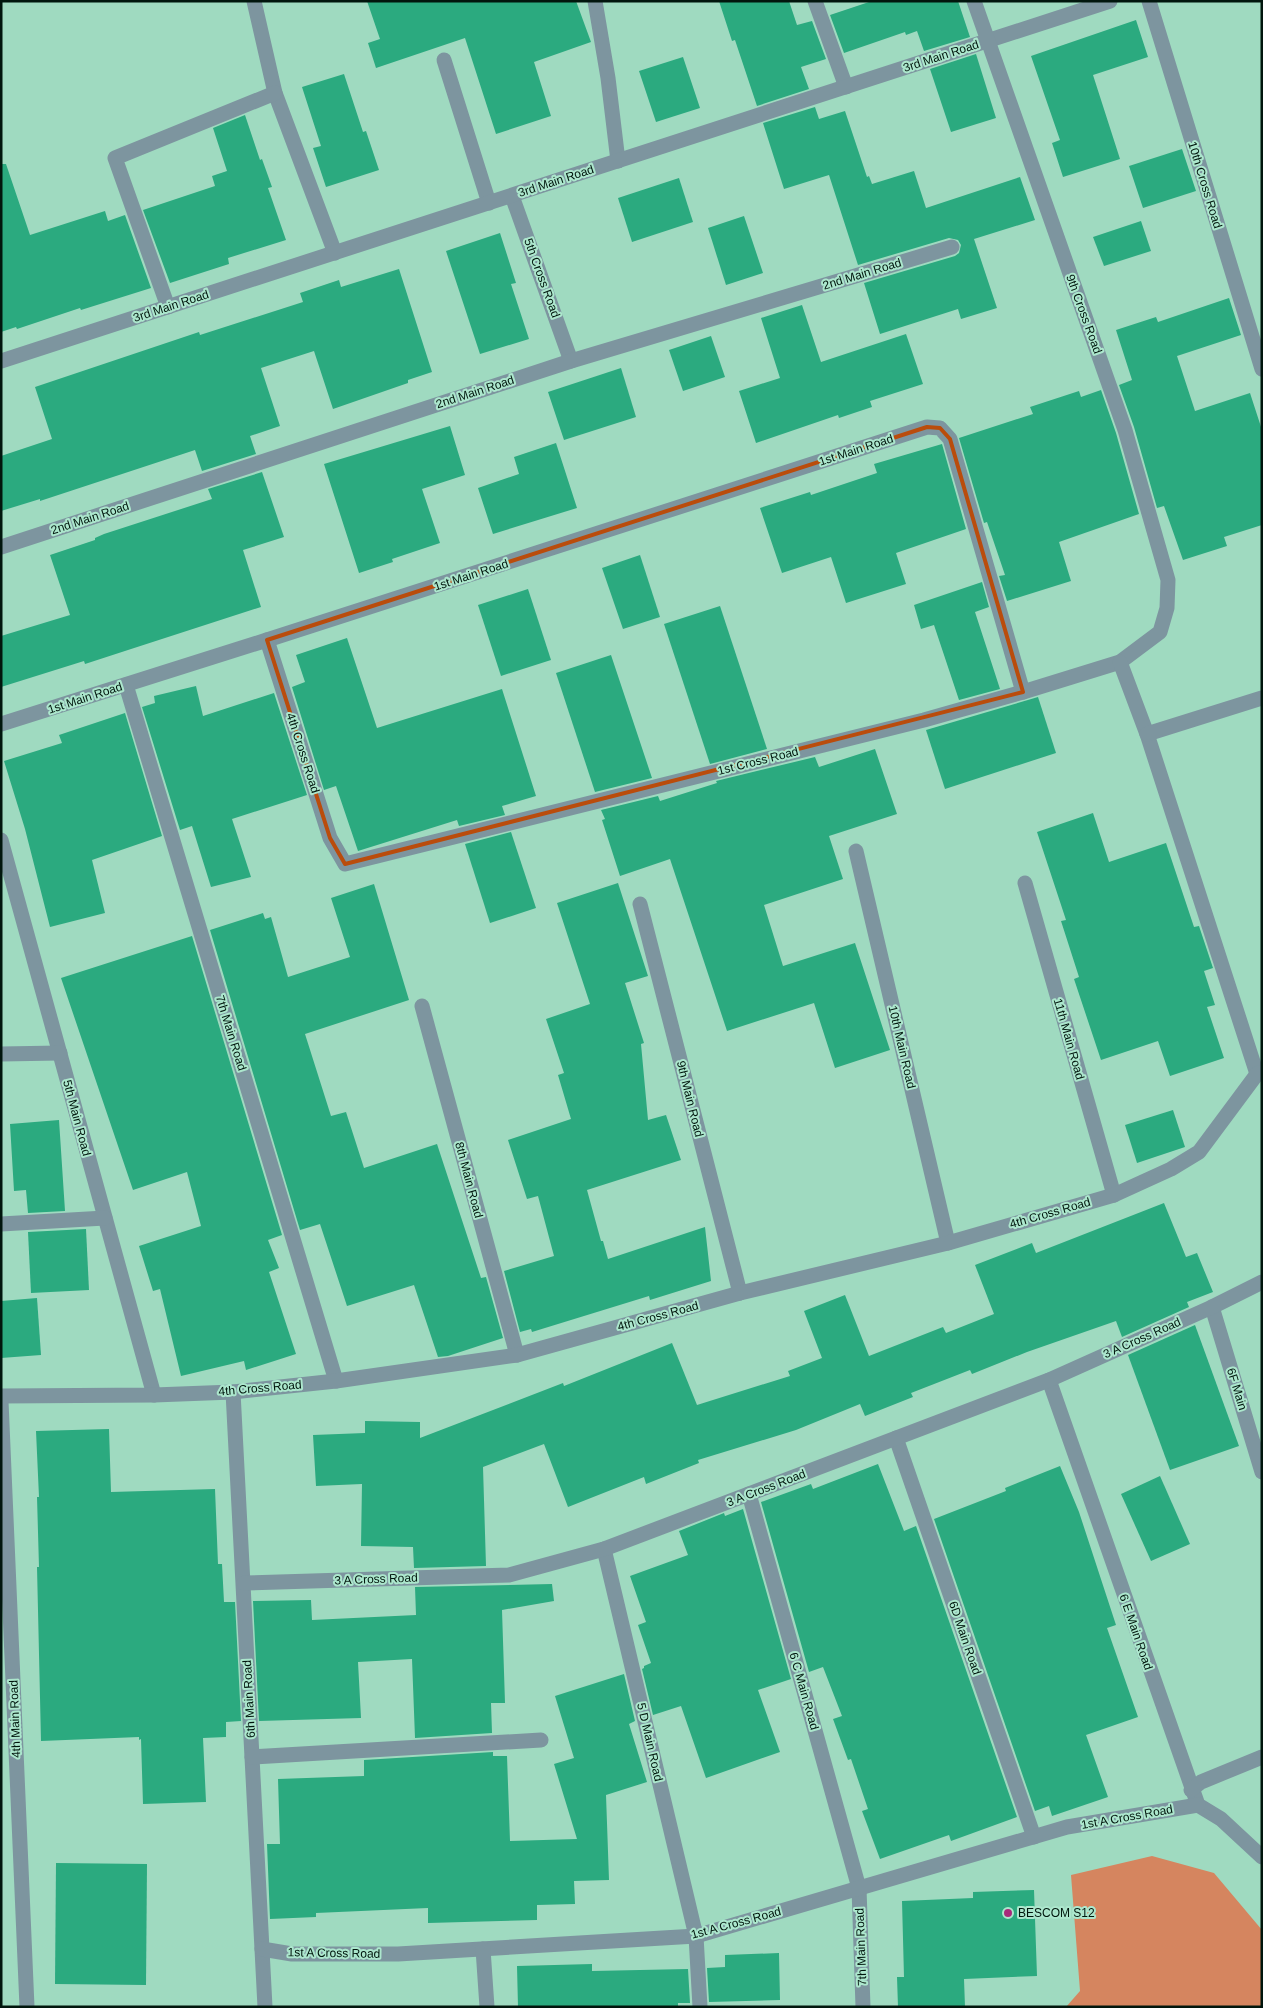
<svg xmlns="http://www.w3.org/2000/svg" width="1263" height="2008" font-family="Helvetica,sans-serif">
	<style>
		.green { fill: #d5855f }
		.building { fill: #2baa7f }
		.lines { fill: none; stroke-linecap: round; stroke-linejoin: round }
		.minor { stroke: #7d959f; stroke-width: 15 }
		.marked { fill: none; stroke: #ba4c0c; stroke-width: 4; stroke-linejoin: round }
		.poi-dot { fill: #a72a7b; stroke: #ace7cd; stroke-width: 2 }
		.labels { text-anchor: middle; stroke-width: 4; stroke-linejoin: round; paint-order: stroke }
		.street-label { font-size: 12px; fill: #01160d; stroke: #ace7cd }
		.poi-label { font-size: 12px; fill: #01160d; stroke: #ace7cd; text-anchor: start }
	</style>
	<rect width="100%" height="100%" fill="#9fdac0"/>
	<polygon class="green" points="1152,1856 1214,1873 1262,1930 1262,2007 1066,2007 1080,1991 1071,1875"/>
	<g class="building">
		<polygon points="367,1 576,1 591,42 534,62 551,116 496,134 465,38 376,68 368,43 380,39"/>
		<polygon points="719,1 789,1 797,25 812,21 826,59 801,67 809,89 757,106 735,40 732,41"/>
		<polygon points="872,1 958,1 970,37 924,51 917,31 906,35 905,32 844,53 830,15"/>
		<polygon points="1136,20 1148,57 1093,75 1120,159 1063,177 1052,143 1060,140 1031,56"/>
		<polygon points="976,54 996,118 951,132 930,69"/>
		<polygon points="683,57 700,108 656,122 639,71"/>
		<polygon points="344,74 363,132 366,131 379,170 326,187 313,148 321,146 302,87"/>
		<polygon points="815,107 819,119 845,111 867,177 869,176 872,184 914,171 926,208 1020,177 1035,220 974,239 997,308 961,319 958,309 880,334 864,283 955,256 959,253 961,245 958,240 949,238 858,265 829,175 784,189 763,123"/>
		<polygon points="245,115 260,160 262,159 272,187 268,188 286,240 228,258 229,264 170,283 143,210 215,186 212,176 227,171 213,128"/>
		<polygon points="1182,149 1196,191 1143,208 1129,166"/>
		<polygon points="1,164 6,164 30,235 105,211 108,221 125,215 151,288 81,310 80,308 17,329 16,327 1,332"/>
		<polygon points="679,178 693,222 632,242 618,198"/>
		<polygon points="744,216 763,273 726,285 708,228"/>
		<polygon points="1141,221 1151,251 1104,266 1093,237"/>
		<polygon points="500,233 516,283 511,284 529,339 480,354 446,251"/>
		<polygon points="399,269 432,372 408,380 408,383 333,409 314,351 261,368 280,426 250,436 256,454 202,471 195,450 40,501 40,499 1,511 1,456 52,439 35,387 199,332 200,335 303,302 300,293 339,280 341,287"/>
		<polygon points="1229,298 1241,335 1177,356 1195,411 1250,393 1262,430 1262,525 1224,537 1227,546 1183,560 1164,506 1157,508 1134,427 1119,385 1132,380 1116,330 1156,317 1158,322"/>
		<polygon points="802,305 821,362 906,334 923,384 870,401 872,407 839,418 838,415 756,443 739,391 780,378 761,318"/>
		<polygon points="711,336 725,377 683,391 669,350"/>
		<polygon points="621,368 636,417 564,440 548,392"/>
		<polygon points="1101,390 1116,433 1139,514 1059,542 1071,581 1007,601 999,576 1005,575 987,522 984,523 959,438 1033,414 1030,407 1079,391 1081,397"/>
		<polygon points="450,426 465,475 422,489 440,543 392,559 393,562 359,573 324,464"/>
		<polygon points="556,443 577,508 493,534 478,488 519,474 514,457"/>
		<polygon points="942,444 966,529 896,553 906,584 846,603 831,557 782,573 760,508 810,492 811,495 877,473 874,464"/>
		<polygon points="262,472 284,537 243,550 261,607 128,650 85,664 84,661 1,687 1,636 70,615 50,555 95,540 95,538 104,534 212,499 208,489"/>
		<polygon points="640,555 660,617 623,629 602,568"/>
		<polygon points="982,582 989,607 975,612 1000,689 959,700 934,625 921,629 914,605"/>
		<polygon points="528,589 551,660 501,676 478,605"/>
		<polygon points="720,606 767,749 710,764 664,624"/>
		<polygon points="347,638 377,728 502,689 536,796 502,806 505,815 459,826 457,820 358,851 336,786 324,790 292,687 305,682 296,655"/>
		<polygon points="611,655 652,778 595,792 556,673"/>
		<polygon points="196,686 203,716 274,693 307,795 232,819 251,877 211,887 192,826 180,830 142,707 155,703 154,696"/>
		<polygon points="1038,697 1056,753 945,789 926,730"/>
		<polygon points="125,713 162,836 92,860 105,913 50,927 25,829 4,761 62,743 59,735"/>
		<polygon points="875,749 897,814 829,836 843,879 764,905 783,966 855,943 890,1050 835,1068 814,1003 727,1031 670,859 620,876 602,820 605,819 601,810 658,796 660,801 717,783 716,781 815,757 819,767"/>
		<polygon points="1093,813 1109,862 1166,843 1194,927 1199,926 1213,968 1204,971 1215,1005 1207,1007 1224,1058 1170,1076 1158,1041 1101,1060 1074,979 1079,977 1061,921 1066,920 1037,832"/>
		<polygon points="511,832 536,908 490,923 465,844"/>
		<polygon points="618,883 648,976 625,983 644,1043 641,1044 648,1120 666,1115 681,1160 587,1190 601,1241 603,1241 608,1259 705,1227 711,1281 650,1300 649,1296 532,1332 531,1329 520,1332 504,1271 554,1256 538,1196 527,1199 508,1140 571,1119 558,1075 564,1073 546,1019 590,1004 557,903"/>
		<polygon points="374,884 409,1000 305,1034 331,1116 346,1112 364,1168 437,1144 481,1278 486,1277 503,1338 448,1356 438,1357 414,1285 347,1306 320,1224 300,1230 210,930 263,913 265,919 271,917 288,977 350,957 331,898"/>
		<polygon points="192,936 282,1235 268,1240 279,1268 269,1272 296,1354 246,1370 244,1361 181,1376 160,1289 153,1291 139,1246 201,1226 187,1172 133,1190 61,978"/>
		<polygon points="1173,1110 1185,1147 1137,1163 1125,1125"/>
		<polygon points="59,1120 65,1211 28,1213 26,1190 14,1191 10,1124"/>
		<polygon points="1164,1203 1186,1257 1197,1253 1213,1292 1187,1302 1189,1307 1122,1337 1116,1321 1027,1352 972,1374 970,1370 911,1393 913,1397 865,1416 860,1404 796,1430 698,1460 699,1463 646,1484 644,1477 568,1507 544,1444 483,1467 486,1566 414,1568 413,1547 361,1546 362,1484 316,1486 313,1435 365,1433 365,1421 420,1422 420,1438 563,1383 564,1386 672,1343 697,1405 790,1376 788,1371 822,1358 804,1311 845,1295 869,1356 943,1327 946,1333 994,1314 975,1265 1032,1243 1036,1253"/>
		<polygon points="86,1229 89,1290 31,1293 28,1232"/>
		<polygon points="37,1298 41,1355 1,1358 1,1301"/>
		<polygon points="1195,1325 1239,1446 1170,1470 1128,1355"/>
		<polygon points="109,1429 111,1492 215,1489 218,1564 222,1564 224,1602 235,1602 241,1721 226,1722 226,1737 203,1738 206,1802 143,1804 141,1739 139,1740 139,1737 41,1741 37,1567 39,1567 37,1497 39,1497 36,1431"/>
		<polygon points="878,1464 904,1531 916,1526 1017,1817 951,1841 949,1835 880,1859 862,1811 868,1809 851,1759 848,1760 833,1719 842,1716 823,1667 809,1672 761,1502 811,1484 813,1489"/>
		<polygon points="1060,1466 1079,1512 1116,1625 1107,1628 1138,1717 1086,1735 1108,1797 1052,1816 1049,1806 1035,1811 934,1519 1006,1491 1005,1488"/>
		<polygon points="1160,1476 1190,1544 1151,1561 1121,1494"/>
		<polygon points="743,1509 791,1679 758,1690 780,1752 706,1778 681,1706 653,1715 642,1669 644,1668 644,1666 651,1663 638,1625 646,1622 630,1576 688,1555 679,1531 724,1513 725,1516"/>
		<polygon points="552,1584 554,1601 502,1610 505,1703 491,1703 492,1733 415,1738 412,1659 358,1662 361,1718 259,1721 253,1601 311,1600 312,1620 416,1615 415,1587"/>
		<polygon points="624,1674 635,1721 629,1724 647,1782 606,1795 609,1880 574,1881 575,1904 537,1905 537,1920 428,1923 428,1908 316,1913 316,1917 270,1919 267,1844 280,1844 278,1779 364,1776 364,1760 493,1752 493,1756 507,1756 510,1841 577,1839 554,1764 574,1758 555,1696"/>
		<polygon points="56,1863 147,1864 146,1985 55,1984"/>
		<polygon points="1034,1890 1037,1976 964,1979 965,2007 898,2007 897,1977 904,1977 902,1901 973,1898 973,1892"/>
		<polygon points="779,1953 780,2000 709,2002 707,1968 725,1967 725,1955"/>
		<polygon points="592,1964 592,1971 688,1969 690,2003 678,2003 678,2006 647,2007 518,2007 517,1966"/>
	</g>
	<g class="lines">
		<g class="minor">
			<polyline points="254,1 275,93 335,253"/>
			<polyline points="595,1 608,78 618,161"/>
			<polyline points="815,1 846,87"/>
			<polyline points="1149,1 1262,369"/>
			<polyline points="444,60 489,203"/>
			<polyline points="512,196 571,361"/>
			<polyline points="168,307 115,158 275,93"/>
			<polyline points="1,361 1110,1"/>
			<polyline points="1,547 571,361 952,247"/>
			<polyline points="267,640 330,838 345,864 924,720 1023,692 1120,662 1160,632 1167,608 1168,580 1125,430 974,1"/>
			<polyline points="1120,662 1147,734 1257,1074"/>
			<polyline points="126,685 336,1381"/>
			<polyline points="1,724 267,640 927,427 940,428 950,439 1023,692"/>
			<polyline points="1147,734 1262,698"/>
			<polyline points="1,840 154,1395"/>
			<polyline points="856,851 948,1243"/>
			<polyline points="1025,883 1114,1195"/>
			<polyline points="640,904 740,1293"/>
			<polyline points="422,1006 517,1355"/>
			<polyline points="1,1054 60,1053"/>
			<polyline points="1,1224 105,1218"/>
			<polyline points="1212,1307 1262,1472"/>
			<polyline points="1049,1380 1198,1805 1221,1819 1262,1857"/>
			<polyline points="233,1392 265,2007"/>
			<polyline points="1,1396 154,1395 233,1392 336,1381 517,1355 740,1293 948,1243 1114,1195 1171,1169 1199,1152 1257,1074 1262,1072"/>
			<polyline points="1,1401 27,2007"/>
			<polyline points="896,1438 1034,1837"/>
			<polyline points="749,1494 859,1888 863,2007"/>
			<polyline points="604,1549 696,1936 700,2007"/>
			<polyline points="244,1583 509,1575 604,1549 1049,1380 1212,1307 1262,1282"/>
			<polyline points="252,1757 541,1740"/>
			<polyline points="1191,1790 1201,1782 1262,1757"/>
			<polyline points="262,1949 292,1954 398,1954 696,1936 1067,1827 1198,1805"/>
			<polyline points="483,1949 487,2007"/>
		</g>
	</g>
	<path class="marked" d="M927,427L940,428L950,439L1023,692L345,864L330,838L267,640Z"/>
	<circle class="poi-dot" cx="1008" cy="1913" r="5"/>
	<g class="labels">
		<g class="street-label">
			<text transform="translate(941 56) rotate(-18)" y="4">3rd Main Road</text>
			<text transform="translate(556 181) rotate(-18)" y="4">3rd Main Road</text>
			<text transform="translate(1205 185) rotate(73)" y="4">10th Cross Road</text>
			<text transform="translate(862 274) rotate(-17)" y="4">2nd Main Road</text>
			<text transform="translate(542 278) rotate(70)" y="4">5th Cross Road</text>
			<text transform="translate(171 306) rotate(-18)" y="4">3rd Main Road</text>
			<text transform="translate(1084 314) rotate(70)" y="4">9th Cross Road</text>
			<text transform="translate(475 392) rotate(-18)" y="4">2nd Main Road</text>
			<text transform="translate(856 450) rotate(-18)" y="4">1st Main Road</text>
			<text transform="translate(90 518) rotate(-18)" y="4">2nd Main Road</text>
			<text transform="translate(471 575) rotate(-18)" y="4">1st Main Road</text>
			<text transform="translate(85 698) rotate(-18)" y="4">1st Main Road</text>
			<text transform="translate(303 753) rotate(72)" y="4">4th Cross Road</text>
			<text transform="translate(758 761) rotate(-14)" y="4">1st Cross Road</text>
			<text transform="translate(231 1033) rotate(73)" y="4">7th Main Road</text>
			<text transform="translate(1069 1039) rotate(74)" y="4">11th Main Road</text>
			<text transform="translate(902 1047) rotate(77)" y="4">10th Main Road</text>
			<text transform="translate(690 1099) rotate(76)" y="4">9th Main Road</text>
			<text transform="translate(77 1118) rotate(75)" y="4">5th Main Road</text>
			<text transform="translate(469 1180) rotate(75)" y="4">8th Main Road</text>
			<text transform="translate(1050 1213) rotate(-16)" y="4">4th Cross Road</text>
			<text transform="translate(658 1316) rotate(-15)" y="4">4th Cross Road</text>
			<text transform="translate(1142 1338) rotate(-24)" y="4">3 A Cross Road</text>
			<text transform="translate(260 1388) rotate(-5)" y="4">4th Cross Road</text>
			<text transform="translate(1237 1389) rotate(73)" y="4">6F Main</text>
			<text transform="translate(766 1488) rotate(-21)" y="4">3 A Cross Road</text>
			<text transform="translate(376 1579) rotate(-2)" y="4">3 A Cross Road</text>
			<text transform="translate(1136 1632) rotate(71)" y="4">6 E Main Road</text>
			<text transform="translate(965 1638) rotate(71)" y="4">6D Main Road</text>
			<text transform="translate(804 1691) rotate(74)" y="4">6 C Main Road</text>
			<text transform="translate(249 1699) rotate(-93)" y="4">6th Main Road</text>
			<text transform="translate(15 1719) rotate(-92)" y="4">4th Main Road</text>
			<text transform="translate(650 1742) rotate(77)" y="4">5 D Main Road</text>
			<text transform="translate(1127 1817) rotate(-10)" y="4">1st A Cross Road</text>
			<text transform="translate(736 1923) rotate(-15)" y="4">1st A Cross Road</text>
			<text transform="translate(861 1947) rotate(-92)" y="4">7th Main Road</text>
			<text transform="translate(334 1953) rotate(1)" y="4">1st A Cross Road</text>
		</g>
		<g class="poi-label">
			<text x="1018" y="1917">BESCOM S12</text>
		</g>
	</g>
	<rect width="1263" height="2008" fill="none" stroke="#01160d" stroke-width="5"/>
</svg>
